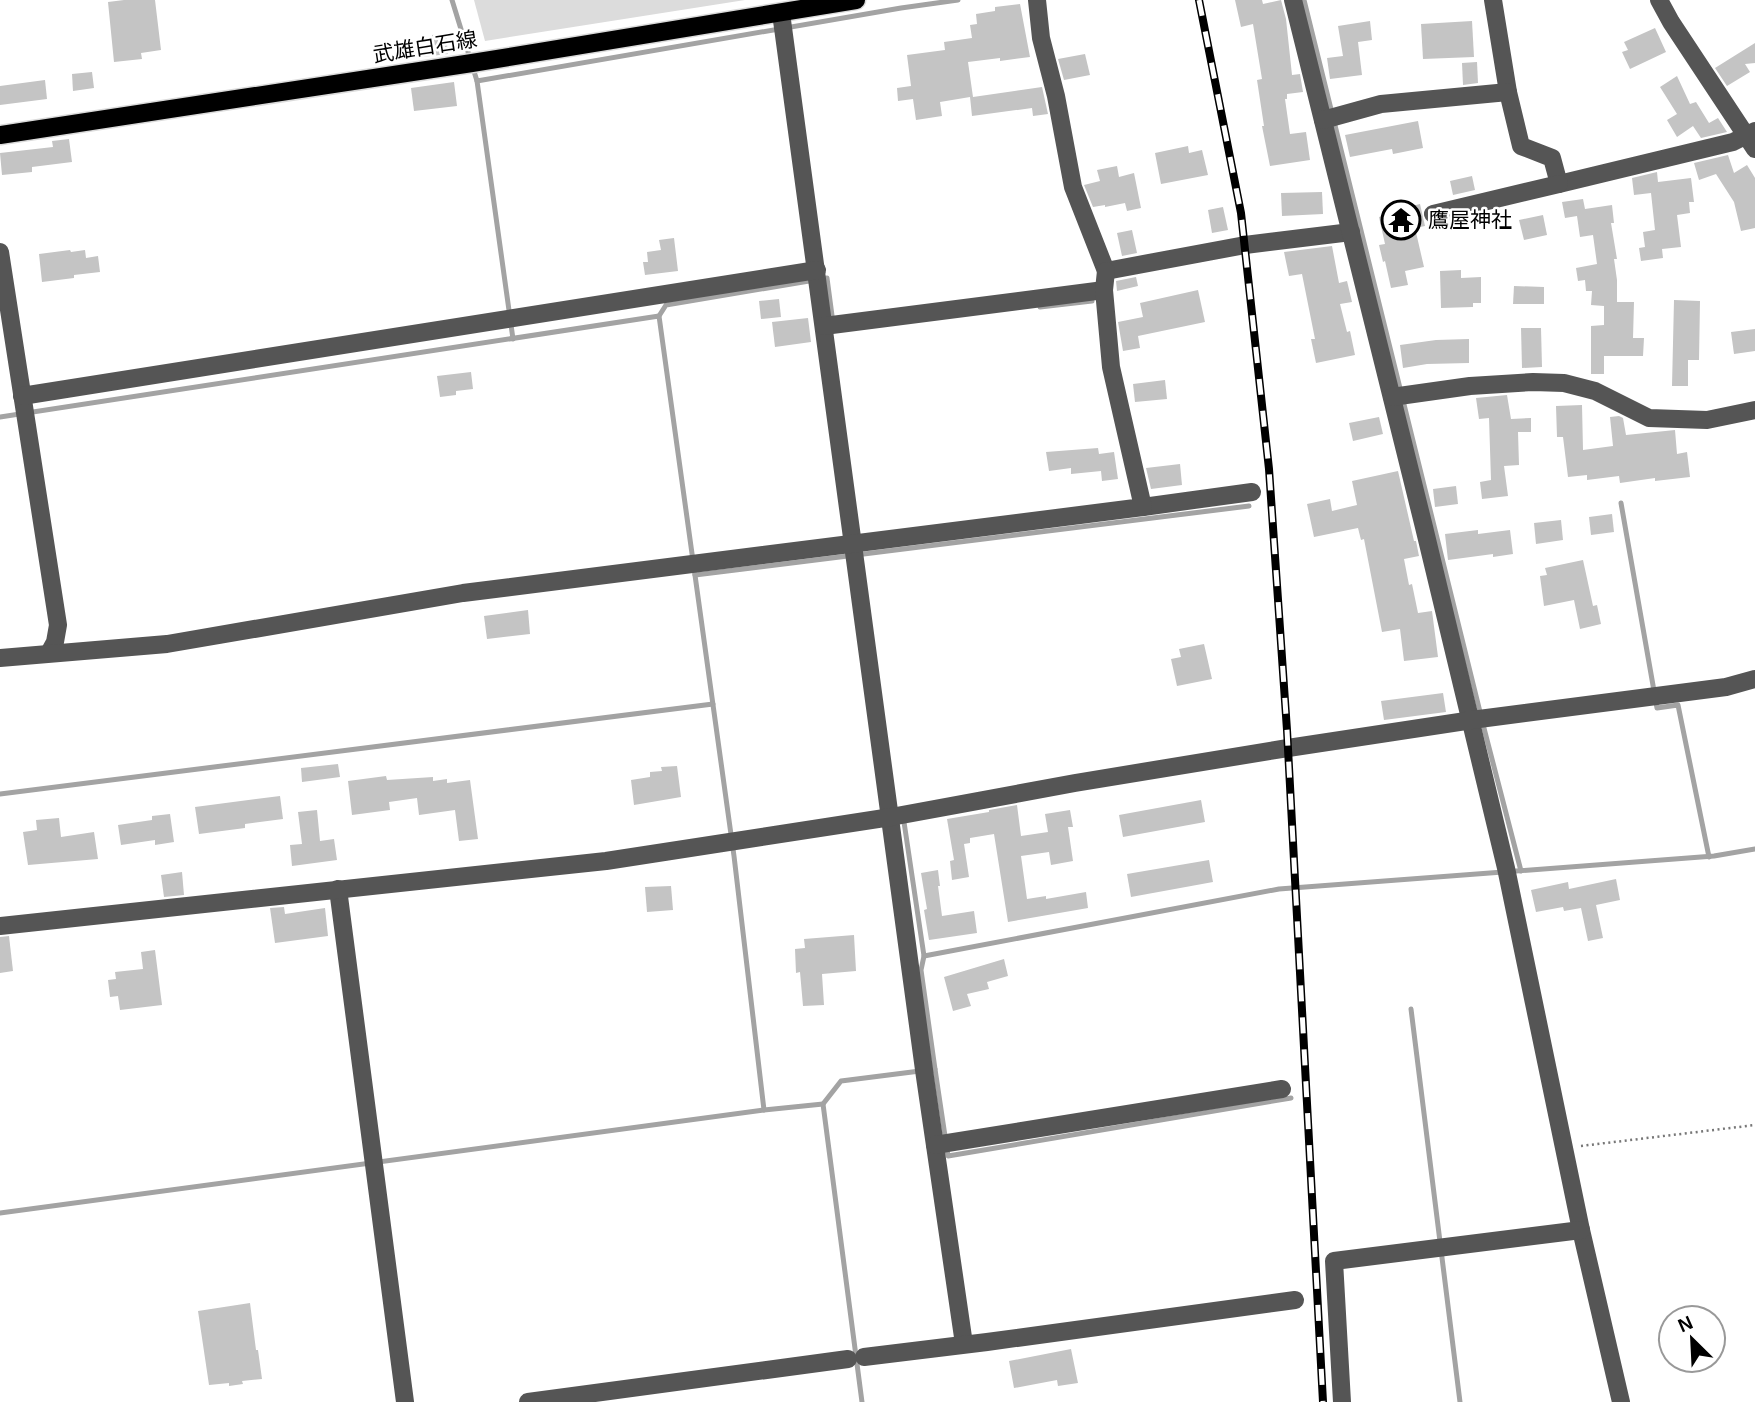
<svg xmlns="http://www.w3.org/2000/svg" width="1755" height="1402" font-family="Arial,'Noto Sans JP',sans-serif">
	<style>
		.green { fill: #dcdcdc }
		.lines { fill: none; stroke-linecap: round; stroke-linejoin: round }
		.stream { stroke: #a3a3a3; stroke-width: 5 }
		.building { fill: #c4c4c4 }
		.major-casing { stroke: #dbdbdb; stroke-width: 21 }
		.path { stroke: #777; stroke-width: 2.5; stroke-dasharray: 2 3.5; stroke-linecap: butt }
		.minor { stroke: #555; stroke-width: 18 }
		.major { stroke: #000; stroke-width: 18 }
		.rail-casing { stroke: #000; stroke-width: 8 }
		.rail { stroke: #fff; stroke-width: 5; stroke-dasharray: 16; stroke-linecap: butt }
		.labels { text-anchor: middle; stroke-width: 5; stroke-linejoin: round; paint-order: stroke }
		.street-label { font-size: 21px; fill: #000; stroke: #fff }
		.poi-label { font-size: 21px; fill: #000; stroke: #fff; text-anchor: start }
	</style>
	<rect width="100%" height="100%" fill="#fff"/>
	<polygon class="green" points="474,0 745,0 485,41"/>
	<g class="lines">
		<g class="stream">
			<polyline points="452,0 477,81 901,8 958,0"/>
			<polyline points="1304,0 1485,732 1521,871"/>
			<polyline points="477,81 513,339"/>
			<polyline points="1040,307 1092,301"/>
			<polyline points="659,316 666,305 827,278 833,323"/>
			<polyline points="0,417 659,316 734,856 764,1110"/>
			<polyline points="1621,503 1657,708 1678,705 1709,857"/>
			<polyline points="695,575 1249,506"/>
			<polyline points="0,794 713,704"/>
			<polyline points="904,822 924,956 1279,889 1714,856 1755,849"/>
			<polyline points="924,956 921,970 935,1069 933,1069"/>
			<polyline points="1411,1009 1460,1402"/>
			<polyline points="935,1069 948,1156 1291,1098"/>
			<polyline points="823,1104 841,1081 920,1071"/>
			<polyline points="0,1213 764,1110 823,1104 862,1402"/>
		</g>
	</g>
	<g class="building">
		<polygon points="124,0 155,0 161,50 141,53 142,59 114,62 108,2"/>
		<polygon points="1235,0 1262,0 1263,4 1281,0 1286,19 1292,75 1300,74 1303,92 1287,94 1287,99 1285,99 1290,134 1306,132 1310,160 1270,166 1262,126 1264,126 1257,80 1262,79 1253,24 1241,27"/>
		<polygon points="1020,4 1030,57 1000,61 1000,58 968,62 973,97 1042,87 1048,114 1033,116 1032,108 972,116 970,97 940,102 942,116 916,120 913,99 898,101 897,88 911,86 907,55 945,50 944,42 972,38 970,25 977,24 976,14 995,11 995,7"/>
		<polygon points="1370,21 1372,40 1358,42 1362,75 1330,79 1327,58 1343,56 1338,26"/>
		<polygon points="1472,21 1474,57 1423,59 1421,24"/>
		<polygon points="1655,28 1666,52 1630,69 1622,52 1628,50 1624,42"/>
		<polygon points="446,33 448,54 404,59 402,44 433,40 432,35"/>
		<polygon points="1755,43 1755,63 1745,64 1750,72 1727,86 1715,68"/>
		<polygon points="1085,54 1090,75 1064,80 1058,59"/>
		<polygon points="1477,62 1478,83 1463,85 1462,63"/>
		<polygon points="92,72 94,88 73,91 72,74"/>
		<polygon points="1677,76 1690,104 1696,102 1709,123 1718,118 1727,132 1701,138 1693,126 1677,137 1667,120 1677,114 1660,87"/>
		<polygon points="45,80 47,99 0,105 0,86"/>
		<polygon points="454,82 457,106 414,111 411,88"/>
		<polygon points="1418,121 1423,148 1393,154 1392,149 1350,157 1345,135"/>
		<polygon points="69,139 72,162 32,167 32,172 2,175 0,153 53,147 52,141"/>
		<polygon points="1188,146 1189,153 1202,150 1208,175 1161,184 1155,153"/>
		<polygon points="1728,155 1734,173 1747,165 1755,178 1755,228 1741,231 1734,202 1716,174 1699,180 1694,163"/>
		<polygon points="1117,166 1119,177 1134,173 1141,208 1127,211 1125,203 1105,207 1105,205 1093,207 1084,185 1100,181 1097,170"/>
		<polygon points="1657,172 1658,182 1691,178 1694,202 1689,202 1690,213 1677,215 1681,247 1662,249 1663,258 1641,261 1639,248 1645,247 1643,232 1655,230 1651,193 1634,195 1632,178"/>
		<polygon points="1472,176 1475,190 1453,195 1450,181"/>
		<polygon points="1322,192 1323,214 1282,216 1281,193"/>
		<polygon points="1583,199 1585,209 1612,205 1614,223 1611,223 1617,259 1614,259 1617,280 1617,302 1634,302 1633,338 1644,338 1643,356 1604,356 1604,374 1591,374 1591,326 1604,325 1604,306 1591,305 1592,291 1586,291 1585,280 1578,281 1576,268 1597,264 1593,235 1580,237 1577,216 1565,218 1562,202"/>
		<polygon points="1420,204 1425,226 1415,228 1424,267 1405,271 1408,285 1391,288 1385,261 1383,262 1379,245 1385,244 1379,217 1405,211 1404,208"/>
		<polygon points="1223,207 1228,230 1212,233 1208,210"/>
		<polygon points="1543,215 1547,235 1524,240 1519,220"/>
		<polygon points="1132,230 1137,253 1122,256 1117,233"/>
		<polygon points="674,238 678,271 645,275 643,262 648,262 647,252 661,250 659,240"/>
		<polygon points="1332,246 1339,283 1347,281 1352,302 1340,304 1347,332 1350,331 1355,355 1316,363 1311,339 1315,339 1302,274 1289,276 1284,252"/>
		<polygon points="70,250 71,252 85,250 86,258 98,256 100,272 74,275 74,278 42,282 39,254"/>
		<polygon points="1461,270 1461,278 1481,277 1481,303 1473,303 1473,307 1441,308 1440,271"/>
		<polygon points="1136,277 1138,286 1117,291 1116,281"/>
		<polygon points="1514,286 1544,287 1544,304 1513,304"/>
		<polygon points="1198,290 1205,322 1138,336 1140,348 1123,351 1118,322 1143,317 1140,303"/>
		<polygon points="779,299 781,317 761,319 759,301"/>
		<polygon points="1674,300 1700,301 1699,360 1688,360 1688,386 1672,386"/>
		<polygon points="808,318 811,342 775,347 772,322"/>
		<polygon points="1521,328 1541,328 1542,367 1522,368"/>
		<polygon points="1755,329 1755,351 1734,354 1731,332"/>
		<polygon points="1469,339 1469,363 1427,364 1403,368 1400,345 1436,340"/>
		<polygon points="471,372 473,389 456,391 456,395 440,397 437,376"/>
		<polygon points="1165,380 1167,399 1135,402 1133,384"/>
		<polygon points="1507,395 1511,419 1531,418 1531,432 1518,432 1519,465 1504,466 1508,496 1482,499 1480,482 1491,480 1489,418 1479,419 1476,398"/>
		<polygon points="1582,405 1583,450 1613,446 1610,417 1619,416 1623,418 1626,435 1675,430 1677,454 1687,452 1690,477 1655,481 1655,478 1620,483 1619,476 1587,480 1587,475 1568,477 1563,437 1557,437 1556,406"/>
		<polygon points="1379,417 1383,434 1353,441 1349,423"/>
		<polygon points="1098,448 1099,454 1114,452 1118,479 1102,481 1101,471 1071,474 1071,468 1049,471 1046,452"/>
		<polygon points="1180,464 1182,485 1151,489 1146,468"/>
		<polygon points="1398,471 1414,541 1416,541 1419,556 1404,559 1409,585 1412,584 1418,613 1432,611 1438,657 1404,661 1400,629 1382,632 1364,539 1361,540 1358,528 1314,537 1307,504 1330,499 1332,511 1357,505 1352,481"/>
		<polygon points="1456,486 1458,504 1435,507 1433,489"/>
		<polygon points="1612,514 1614,532 1591,535 1589,517"/>
		<polygon points="1561,520 1563,540 1536,544 1534,523"/>
		<polygon points="1478,530 1478,534 1510,530 1513,554 1493,557 1493,554 1448,560 1445,534"/>
		<polygon points="1583,560 1593,606 1597,605 1601,624 1580,629 1574,600 1544,606 1540,576 1547,575 1545,568"/>
		<polygon points="528,610 530,634 487,639 484,616"/>
		<polygon points="1204,644 1212,679 1177,686 1171,659 1181,657 1179,649"/>
		<polygon points="1443,693 1446,712 1384,720 1381,701"/>
		<polygon points="338,764 340,777 302,782 301,768"/>
		<polygon points="677,766 681,797 634,805 631,780 650,777 650,772 662,771 661,767"/>
		<polygon points="386,776 387,780 433,777 433,781 447,779 447,783 470,780 478,839 459,841 455,810 419,815 417,798 389,802 390,810 352,815 348,781"/>
		<polygon points="280,796 283,819 245,824 245,828 199,834 195,807"/>
		<polygon points="1201,800 1205,822 1123,837 1119,815"/>
		<polygon points="1017,805 1021,836 1048,832 1045,814 1070,810 1073,827 1068,827 1073,861 1051,865 1049,852 1021,856 1027,899 1046,896 1046,899 1086,892 1088,908 1008,922 994,834 970,838 970,843 964,844 969,877 952,880 950,861 954,860 947,819 989,812 989,810"/>
		<polygon points="317,810 320,841 334,839 337,860 292,866 290,845 302,844 298,812"/>
		<polygon points="170,814 174,842 155,845 155,840 121,845 118,825 152,820 152,816"/>
		<polygon points="59,818 61,837 94,832 98,859 28,865 23,832 37,830 36,820"/>
		<polygon points="1209,860 1213,882 1131,897 1127,874"/>
		<polygon points="938,870 940,886 938,886 942,916 974,911 977,933 929,940 924,910 927,909 921,873"/>
		<polygon points="182,872 184,895 164,897 161,875"/>
		<polygon points="1616,879 1620,900 1596,905 1603,938 1588,941 1581,908 1564,911 1563,907 1536,912 1531,890 1568,882 1569,889"/>
		<polygon points="671,886 673,910 647,912 645,887"/>
		<polygon points="284,907 285,914 325,908 328,936 275,943 270,908"/>
		<polygon points="854,935 856,971 822,974 824,1005 803,1006 800,972 796,973 795,949 805,948 804,939"/>
		<polygon points="9,936 13,971 0,973 0,937"/>
		<polygon points="155,950 162,1005 120,1010 118,996 110,997 108,980 116,979 115,972 143,969 141,952"/>
		<polygon points="1004,959 1008,976 987,982 989,989 967,994 971,1006 953,1011 944,977"/>
		<polygon points="250,1303 256,1350 258,1350 262,1379 242,1381 243,1384 229,1386 229,1383 209,1385 198,1311"/>
		<polygon points="1071,1349 1078,1383 1058,1386 1057,1380 1014,1388 1009,1361"/>
	</g>
	<g class="lines">
		<defs>
			<polyline id="major" points="0,135 472,63 856,0"/>
		</defs>
		<use href="#major" class="major-casing"/>
		<polyline class="path" points="1581,1146 1755,1125"/>
		<g class="minor">
			<polyline points="1037,0 1041,38 1056,96 1073,187 1106,271 1245,245 1351,232"/>
			<polyline points="1293,0 1424,527 1506,868 1581,1230 1621,1402"/>
			<polyline points="1493,0 1508,92"/>
			<polyline points="1659,0 1671,22 1755,149"/>
			<polyline points="781,13 925,1077 964,1344"/>
			<polyline points="1323,120 1381,104 1508,92 1521,146 1552,158 1559,184 1733,142 1755,131"/>
			<polyline points="1433,214 1559,184"/>
			<polyline points="0,252 58,625 55,642 49,653"/>
			<polyline points="824,326 1104,290"/>
			<polyline points="22,396 817,270"/>
			<polyline points="1392,397 1470,386 1533,382 1564,383 1595,391 1649,418 1707,420 1755,410"/>
			<polyline points="1143,507 1252,492"/>
			<polyline points="0,658 167,644 463,593 1143,507 1111,367 1104,290 1106,271"/>
			<polyline points="338,889 405,1402"/>
			<polyline points="0,926 606,861 891,817 1075,783 1288,748 1479,719 1726,687 1755,679"/>
			<polyline points="935,1145 1282,1089"/>
			<polyline points="864,1357 987,1342 1295,1300"/>
			<polyline points="528,1402 848,1359"/>
			<polyline points="1342,1402 1334,1261 1581,1230"/>
		</g>
		<use href="#major" class="major"/>
		<defs>
			<polyline id="rail" points="1199,0 1241,213 1269,469 1287,730 1323,1402"/>
		</defs>
		<use href="#rail" class="rail-casing"/>
		<use href="#rail" class="rail"/>
	</g>
	<defs>
		<symbol id="temple-ring" viewBox="-11 -11 22 22"><circle r="9.5" fill="#fff" stroke="#000" stroke-width="1.5"/><path d="M0-6L5-2H3V0L6.5 2.5H4V6H1.5V3h-3V6H-4V2.5H-6.5L-3 0V-2H-5Z" fill="#000"/></symbol>
	</defs>
	<g fill-rule="evenodd">
		<use href="#temple-ring" x="1379" y="198" width="44" height="44"/>
	</g>
	<g class="labels">
		<g class="street-label">
			<text transform="translate(425 47) rotate(-9)" y="7">武雄白石線</text>
		</g>
		<g class="poi-label">
			<text x="1428" y="227">鷹屋神社</text>
		</g>
	</g>
	<g transform="translate(1692 1339) rotate(336)"><circle r="33" fill="#ffffff" stroke="#999999" stroke-width="2"/>
	<path d="M0-5L12 26L0 18L-12 26Z" fill="#000000"/>
	<text y="-10" font-size="19" font-weight="bold" text-anchor="middle" fill="#000000">N</text>
	</g>
</svg>
